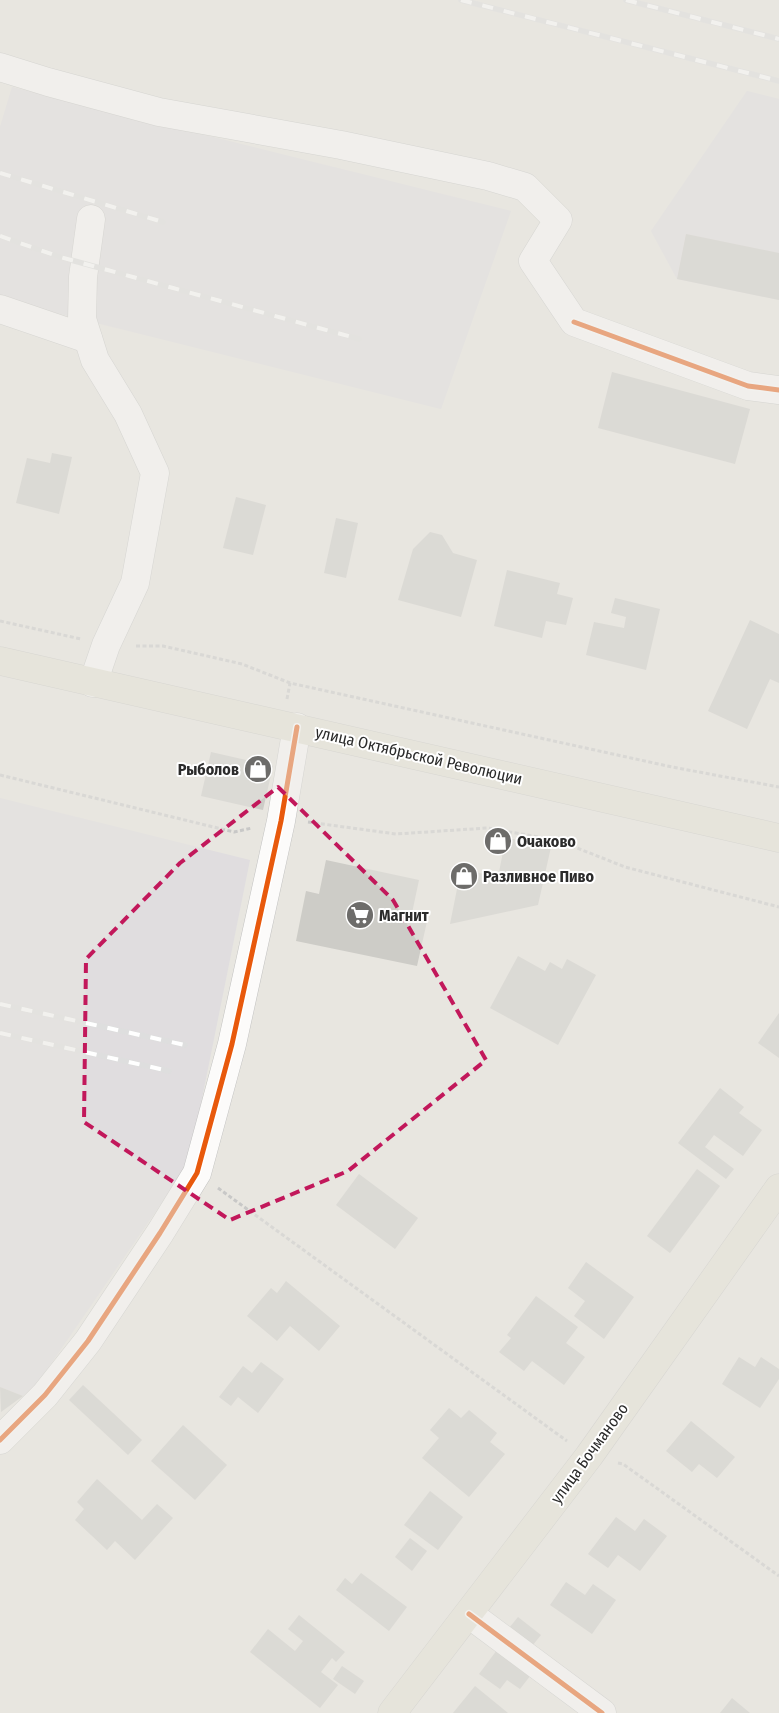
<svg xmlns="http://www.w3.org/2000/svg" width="779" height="1713" font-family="'Fira Sans Condensed',sans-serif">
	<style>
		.industrial { fill: #e0dddf }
		.building { fill: #cdccc7 }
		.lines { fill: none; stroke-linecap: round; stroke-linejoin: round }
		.minor-casing { stroke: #c2c2c1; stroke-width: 29 }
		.major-casing { stroke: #c5c4c1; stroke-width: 29 }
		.path { stroke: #c8c8c7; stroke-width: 3; stroke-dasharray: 4 2.5; stroke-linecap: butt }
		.minor { stroke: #fcfbfa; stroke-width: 28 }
		.major { stroke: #e5e3d5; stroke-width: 28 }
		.rail-casing { stroke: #dedede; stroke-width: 5.5 }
		.rail { stroke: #fff; stroke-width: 4; stroke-dasharray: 11; stroke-linecap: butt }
		.cycleway-casing { stroke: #fff; stroke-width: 8 }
		.cycleway { stroke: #e8590c; stroke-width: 5 }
		.marked { fill: none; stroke: #c2185b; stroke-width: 4; stroke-dasharray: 10 6; stroke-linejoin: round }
		.labels { text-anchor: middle; stroke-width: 4; stroke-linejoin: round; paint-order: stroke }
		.street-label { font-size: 16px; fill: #2b2b2b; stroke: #fff }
		.poi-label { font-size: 16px; font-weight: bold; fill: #2b2b2b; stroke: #fff; text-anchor: start }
	</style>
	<rect width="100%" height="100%" fill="#e8e6e0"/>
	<g class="industrial">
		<polygon points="12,87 511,211 441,409 0,299 0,127"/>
		<polygon points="747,91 779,99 779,300 677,279 651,231"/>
		<polygon points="0,798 250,860 189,1163 39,1381 23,1396 0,1387"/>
	</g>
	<g class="building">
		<polygon points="686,234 779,253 779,300 677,279"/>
		<polygon points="612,372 750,409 735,464 598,428"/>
		<polygon points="52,453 72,457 59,514 16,503 27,458 50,463"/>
		<polygon points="236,497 266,505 253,555 223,548"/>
		<polygon points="336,518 358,523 346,578 324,573"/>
		<polygon points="430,532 442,535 453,553 477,560 461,617 398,600 413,549"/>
		<polygon points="507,570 560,583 557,594 573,598 566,625 546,621 542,638 494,626"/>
		<polygon points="615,598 660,609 646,670 586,655 594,622 624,628 626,617 611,613"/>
		<polygon points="750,620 779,634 779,683 770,679 747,729 708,711"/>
		<polygon points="211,752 273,766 263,810 201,796"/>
		<polygon points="494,835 551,847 538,905 450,924 461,869 498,877 504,847 492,844"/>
		<polygon points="326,860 419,880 412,913 428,917 417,966 296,941 306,891 319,894"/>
		<polygon points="518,956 545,971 550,962 562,969 567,959 596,975 558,1045 490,1008"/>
		<polygon points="779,1013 779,1058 758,1043"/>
		<polygon points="720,1088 744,1107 739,1113 762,1130 743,1156 714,1135 705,1147 734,1169 726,1179 678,1143"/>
		<polygon points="697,1169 720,1186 670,1253 647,1236"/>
		<polygon points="359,1174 418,1218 395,1249 336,1205"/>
		<polygon points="586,1262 634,1297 604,1339 574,1316 585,1301 568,1288"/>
		<polygon points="286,1281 340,1326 319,1351 290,1326 277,1341 247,1316 271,1288 277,1293"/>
		<polygon points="536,1296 578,1327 566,1343 585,1357 564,1385 532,1361 524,1371 499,1352 511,1338 507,1335"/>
		<polygon points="739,1357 755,1367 761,1357 779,1369 779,1379 760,1408 722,1384"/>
		<polygon points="261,1362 284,1379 258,1413 238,1397 231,1406 219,1397 243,1366 252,1373"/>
		<polygon points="83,1385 142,1440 128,1455 69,1400"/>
		<polygon points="0,1387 23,1396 1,1412"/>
		<polygon points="449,1408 461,1418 469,1410 497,1433 490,1442 505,1454 469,1497 422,1458 439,1438 430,1430"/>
		<polygon points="691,1421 735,1457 717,1478 699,1464 692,1472 666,1451"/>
		<polygon points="183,1425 227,1465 195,1500 151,1461"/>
		<polygon points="97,1479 142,1520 157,1504 173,1518 135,1560 115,1541 107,1550 75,1520 84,1509 77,1502"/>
		<polygon points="430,1491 463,1517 438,1550 404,1525"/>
		<polygon points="616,1517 635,1531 644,1519 667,1536 640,1571 618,1555 608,1568 588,1554"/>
		<polygon points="410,1538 427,1551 412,1571 395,1557"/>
		<polygon points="361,1573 407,1607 389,1631 336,1590 345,1578 352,1584"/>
		<polygon points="566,1582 585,1595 593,1584 616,1600 592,1634 550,1605"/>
		<polygon points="299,1615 345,1652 336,1662 332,1658 321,1672 338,1685 320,1708 250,1652 268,1629 295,1651 303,1641 288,1629"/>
		<polygon points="518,1617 541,1635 528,1651 505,1633"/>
		<polygon points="500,1646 534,1671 520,1689 507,1680 500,1689 479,1674"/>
		<polygon points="342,1666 364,1681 355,1694 333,1679"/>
		<polygon points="475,1686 508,1713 453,1713"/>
		<polygon points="732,1698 750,1713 720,1713"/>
	</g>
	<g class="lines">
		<defs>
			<g id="minor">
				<polyline points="0,67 48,82 159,112 341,145 488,176 525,187 558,220 533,261 574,322 748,386 779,390"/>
				<polyline points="91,219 83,277 82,319 95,360 128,414 155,473 135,583 106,645 93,683"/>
				<polyline points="0,309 88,339"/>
				<polyline points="0,1440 45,1395 88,1341 160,1233 197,1173 232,1044 281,821 297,727"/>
				<polyline points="469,1614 602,1713"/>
			</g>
			<g id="major">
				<polyline points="0,661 779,838"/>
				<polyline points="392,1713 589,1456 779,1188"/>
			</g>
		</defs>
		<use href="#minor" class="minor-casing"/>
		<use href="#major" class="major-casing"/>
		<g class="path">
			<polyline points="0,621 81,639"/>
			<polyline points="136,646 163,646 242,664 290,683 672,767 779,787"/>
			<polyline points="287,699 290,683"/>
			<polyline points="0,775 234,832 252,828"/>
			<polyline points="308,822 396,834 487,828 533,836 562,842 625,867 779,907"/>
			<polyline points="218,1188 567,1441"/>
			<polyline points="618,1463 623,1464 779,1576"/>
		</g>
		<use href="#minor" class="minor"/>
		<use href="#major" class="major"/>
		<defs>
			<g id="rail">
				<polyline points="461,0 779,81"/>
				<polyline points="626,0 779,39"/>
				<polyline points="0,173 163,222"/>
				<polyline points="0,236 60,257 359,339"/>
				<polyline points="0,1004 185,1045"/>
				<polyline points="0,1033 169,1071"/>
			</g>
		</defs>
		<use href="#rail" class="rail-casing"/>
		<use href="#rail" class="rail"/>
		<defs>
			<g id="cycleway">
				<polyline points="574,322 748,386 779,390"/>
				<polyline points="0,1440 45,1395 88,1341 160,1233 197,1173 232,1044 281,821 297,727"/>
				<polyline points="469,1614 602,1713"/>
			</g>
		</defs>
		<use href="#cycleway" class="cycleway-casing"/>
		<use href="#cycleway" class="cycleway"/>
	</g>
	<path d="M0 0H779V1713H0ZM278,787L393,900L486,1060L348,1171L230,1220L84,1122L86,959L180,863Z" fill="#e8e6e0" fill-opacity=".55" fill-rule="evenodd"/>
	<path class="marked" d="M278,787L393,900L486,1060L348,1171L230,1220L84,1122L86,959L180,863Z"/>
	<defs>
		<symbol id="shop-disc" viewBox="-11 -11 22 22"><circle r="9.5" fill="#6d6c6a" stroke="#fff"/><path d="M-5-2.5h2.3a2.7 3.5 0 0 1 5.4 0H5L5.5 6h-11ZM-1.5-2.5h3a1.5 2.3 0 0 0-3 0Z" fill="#fff"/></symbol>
		<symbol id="supermarket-disc" viewBox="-11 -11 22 22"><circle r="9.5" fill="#6d6c6a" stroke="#fff"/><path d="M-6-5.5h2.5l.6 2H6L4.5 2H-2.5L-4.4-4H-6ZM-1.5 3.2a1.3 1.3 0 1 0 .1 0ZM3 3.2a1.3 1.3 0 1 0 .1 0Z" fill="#fff"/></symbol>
	</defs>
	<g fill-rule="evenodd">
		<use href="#shop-disc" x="242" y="753" width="32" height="32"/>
		<use href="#shop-disc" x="482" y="825" width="32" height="32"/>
		<use href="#shop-disc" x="448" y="860" width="32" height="32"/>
		<use href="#supermarket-disc" x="344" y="899" width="32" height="32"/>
	</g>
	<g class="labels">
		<g class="street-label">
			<text transform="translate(419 755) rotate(13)" y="6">улица Октябрьской Революции</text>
			<text transform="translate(589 1453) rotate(-54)" y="6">улица Бочманово</text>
		</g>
		<g class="poi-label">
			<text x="239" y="775" text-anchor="end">Рыболов</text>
			<text x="517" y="847">Очаково</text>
			<text x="483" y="882">Разливное Пиво</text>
			<text x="379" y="921">Магнит</text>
		</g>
	</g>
</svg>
